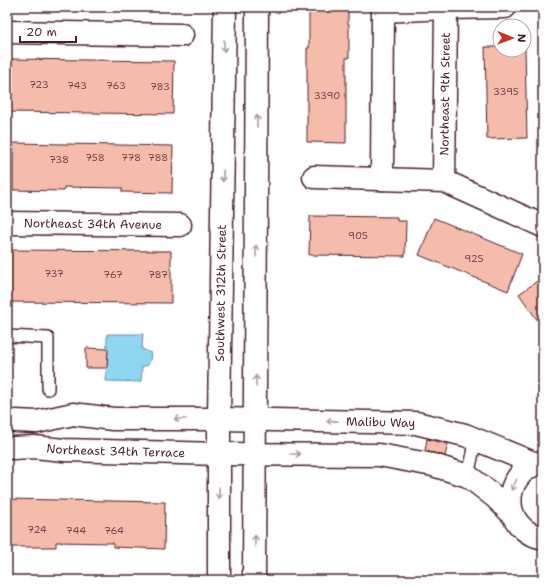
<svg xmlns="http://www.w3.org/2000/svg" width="550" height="587" font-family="'Shantell Sans',sans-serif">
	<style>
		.water { fill: #8fd6f1; stroke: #738da2 }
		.building { fill: #f5bcab; stroke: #4a1f2b }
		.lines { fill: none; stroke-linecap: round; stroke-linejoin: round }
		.lane-casing { stroke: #4a1f2b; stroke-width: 14 }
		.street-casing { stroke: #4a1f2b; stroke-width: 25 }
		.secondary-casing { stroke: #4a1f2b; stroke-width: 25 }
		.lane { stroke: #fff; stroke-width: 11 }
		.street { stroke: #fff; stroke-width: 22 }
		.secondary { stroke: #fff; stroke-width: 22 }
		.oneway { stroke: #ae9aa0 }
		.labels { text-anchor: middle; stroke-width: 3; stroke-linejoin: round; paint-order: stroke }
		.number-label { font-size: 10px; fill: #75464b }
		.street-label { font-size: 12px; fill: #4a1f2b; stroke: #fff }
	</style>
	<rect width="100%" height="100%" fill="#fff"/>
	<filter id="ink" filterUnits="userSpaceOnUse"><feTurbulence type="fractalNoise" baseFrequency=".025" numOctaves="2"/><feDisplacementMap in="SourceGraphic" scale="8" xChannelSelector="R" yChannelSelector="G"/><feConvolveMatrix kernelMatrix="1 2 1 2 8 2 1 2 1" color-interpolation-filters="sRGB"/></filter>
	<g filter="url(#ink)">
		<polygon class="water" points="107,334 143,334 142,349 151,353 150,361 148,365 142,367 141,382 106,381"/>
		<g class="building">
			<polygon points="309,7 348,7 348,24 349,24 349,58 346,58 346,143 307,142 307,48 309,48"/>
			<polygon points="485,47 500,47 500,50 524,50 524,47 525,47 527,138 487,139"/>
			<polygon points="7,59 174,61 173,114 7,112"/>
			<polygon points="13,143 173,146 172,193 122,192 122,188 64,187 64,191 13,190"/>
			<polygon points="310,216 397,217 397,221 406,221 405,256 309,255"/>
			<polygon points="434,218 522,254 508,291 419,255"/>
			<polygon points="8,250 171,251 171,303 8,302"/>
			<polygon points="543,277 543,328 519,294"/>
			<polygon points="86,348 108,349 107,368 86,368"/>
			<polygon points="427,439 448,444 445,456 425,451"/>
			<polygon points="7,499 165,502 164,549 113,547 113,543 56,542 56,547 7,547"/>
		</g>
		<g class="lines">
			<defs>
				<g id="lane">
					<polyline points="7,336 48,338 48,389"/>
					<polyline points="468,476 476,439"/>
				</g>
				<g id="street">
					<polyline points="383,11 446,8 505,7"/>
					<polyline points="7,32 182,35"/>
					<polyline points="314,177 444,181 543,226"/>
					<polyline points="382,179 383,7"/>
					<path id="s1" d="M444,181L446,8"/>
					<path id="s2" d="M7,223L180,225"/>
					<path id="s3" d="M16,421L37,422L73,414L113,419H219L416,423L465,435L536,464"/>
					<path id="s4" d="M13,448L34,447L64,450L220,454L379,455L433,465L468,476L495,497L513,515"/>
					<path d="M543,462C499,472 500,530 543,538"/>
				</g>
				<g id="secondary">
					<path id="s5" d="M219,580V419L225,7"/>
					<polyline points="254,580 257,7"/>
				</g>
			</defs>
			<use href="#lane" class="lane-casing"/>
			<use href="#street" class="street-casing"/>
			<use href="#secondary" class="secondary-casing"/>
			<use href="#lane" class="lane"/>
			<use href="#street" class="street"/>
			<use href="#secondary" class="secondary"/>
		</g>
		<defs><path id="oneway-shaft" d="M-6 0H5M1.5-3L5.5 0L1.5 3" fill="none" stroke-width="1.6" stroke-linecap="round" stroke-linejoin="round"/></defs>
		<g class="oneway">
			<use href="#oneway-shaft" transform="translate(224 46) rotate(91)"/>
			<use href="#oneway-shaft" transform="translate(257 121) rotate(-90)"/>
			<use href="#oneway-shaft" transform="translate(223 176) rotate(91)"/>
			<use href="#oneway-shaft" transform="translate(256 251) rotate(-90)"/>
			<use href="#oneway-shaft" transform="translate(256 381) rotate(-90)"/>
			<use href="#oneway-shaft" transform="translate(180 419) rotate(-180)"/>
			<use href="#oneway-shaft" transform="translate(332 421) rotate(-179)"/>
			<use href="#oneway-shaft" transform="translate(295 454)"/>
			<use href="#oneway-shaft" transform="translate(514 485) rotate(115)"/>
			<use href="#oneway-shaft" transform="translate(219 493) rotate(91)"/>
			<use href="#oneway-shaft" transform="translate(255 541) rotate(-89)"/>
		</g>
	</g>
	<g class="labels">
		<g class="number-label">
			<text x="39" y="88">723</text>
			<text x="77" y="89">743</text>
			<text x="116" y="89">763</text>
			<text x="160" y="90">783</text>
			<text x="506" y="95">3395</text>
			<text x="327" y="99">3390</text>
			<text x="95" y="161">758</text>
			<text x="131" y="161">778</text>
			<text x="158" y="161">788</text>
			<text x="59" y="163">738</text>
			<text x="358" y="239">905</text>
			<text x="474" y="262">925</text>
			<text x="54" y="277">737</text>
			<text x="113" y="278">767</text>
			<text x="158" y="278">787</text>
			<text x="37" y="533">724</text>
			<text x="76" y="534">744</text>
			<text x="114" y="534">764</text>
		</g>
		<g class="street-label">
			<text dy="4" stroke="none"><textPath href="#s1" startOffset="87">Northeast 9th Street</textPath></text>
			<text dy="4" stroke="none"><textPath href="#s2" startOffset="86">Northeast 34th Avenue</textPath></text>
			<text dy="4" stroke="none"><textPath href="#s5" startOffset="287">Southwest 312th Street</textPath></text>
			<text dy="4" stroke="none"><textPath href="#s3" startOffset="366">Malibu Way</textPath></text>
			<text dy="4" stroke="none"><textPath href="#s4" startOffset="103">Northeast 34th Terrace</textPath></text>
		</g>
	</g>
	<rect width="550" height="587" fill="none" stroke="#fff" stroke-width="24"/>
	<rect x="12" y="12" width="526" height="563" fill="none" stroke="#4a1f2b" stroke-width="1.5" filter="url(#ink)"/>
	<g transform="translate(512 38) rotate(91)"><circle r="19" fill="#ffffff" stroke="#b7a5aa"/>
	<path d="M0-3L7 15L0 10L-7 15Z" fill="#c8321e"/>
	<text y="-6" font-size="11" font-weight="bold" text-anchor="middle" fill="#4a1f2b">N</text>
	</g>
	<path d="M20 36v6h56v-6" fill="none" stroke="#4a1f2b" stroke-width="2"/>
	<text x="26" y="36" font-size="12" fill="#4a1f2b" stroke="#ffffff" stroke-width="3" paint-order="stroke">20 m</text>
</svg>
